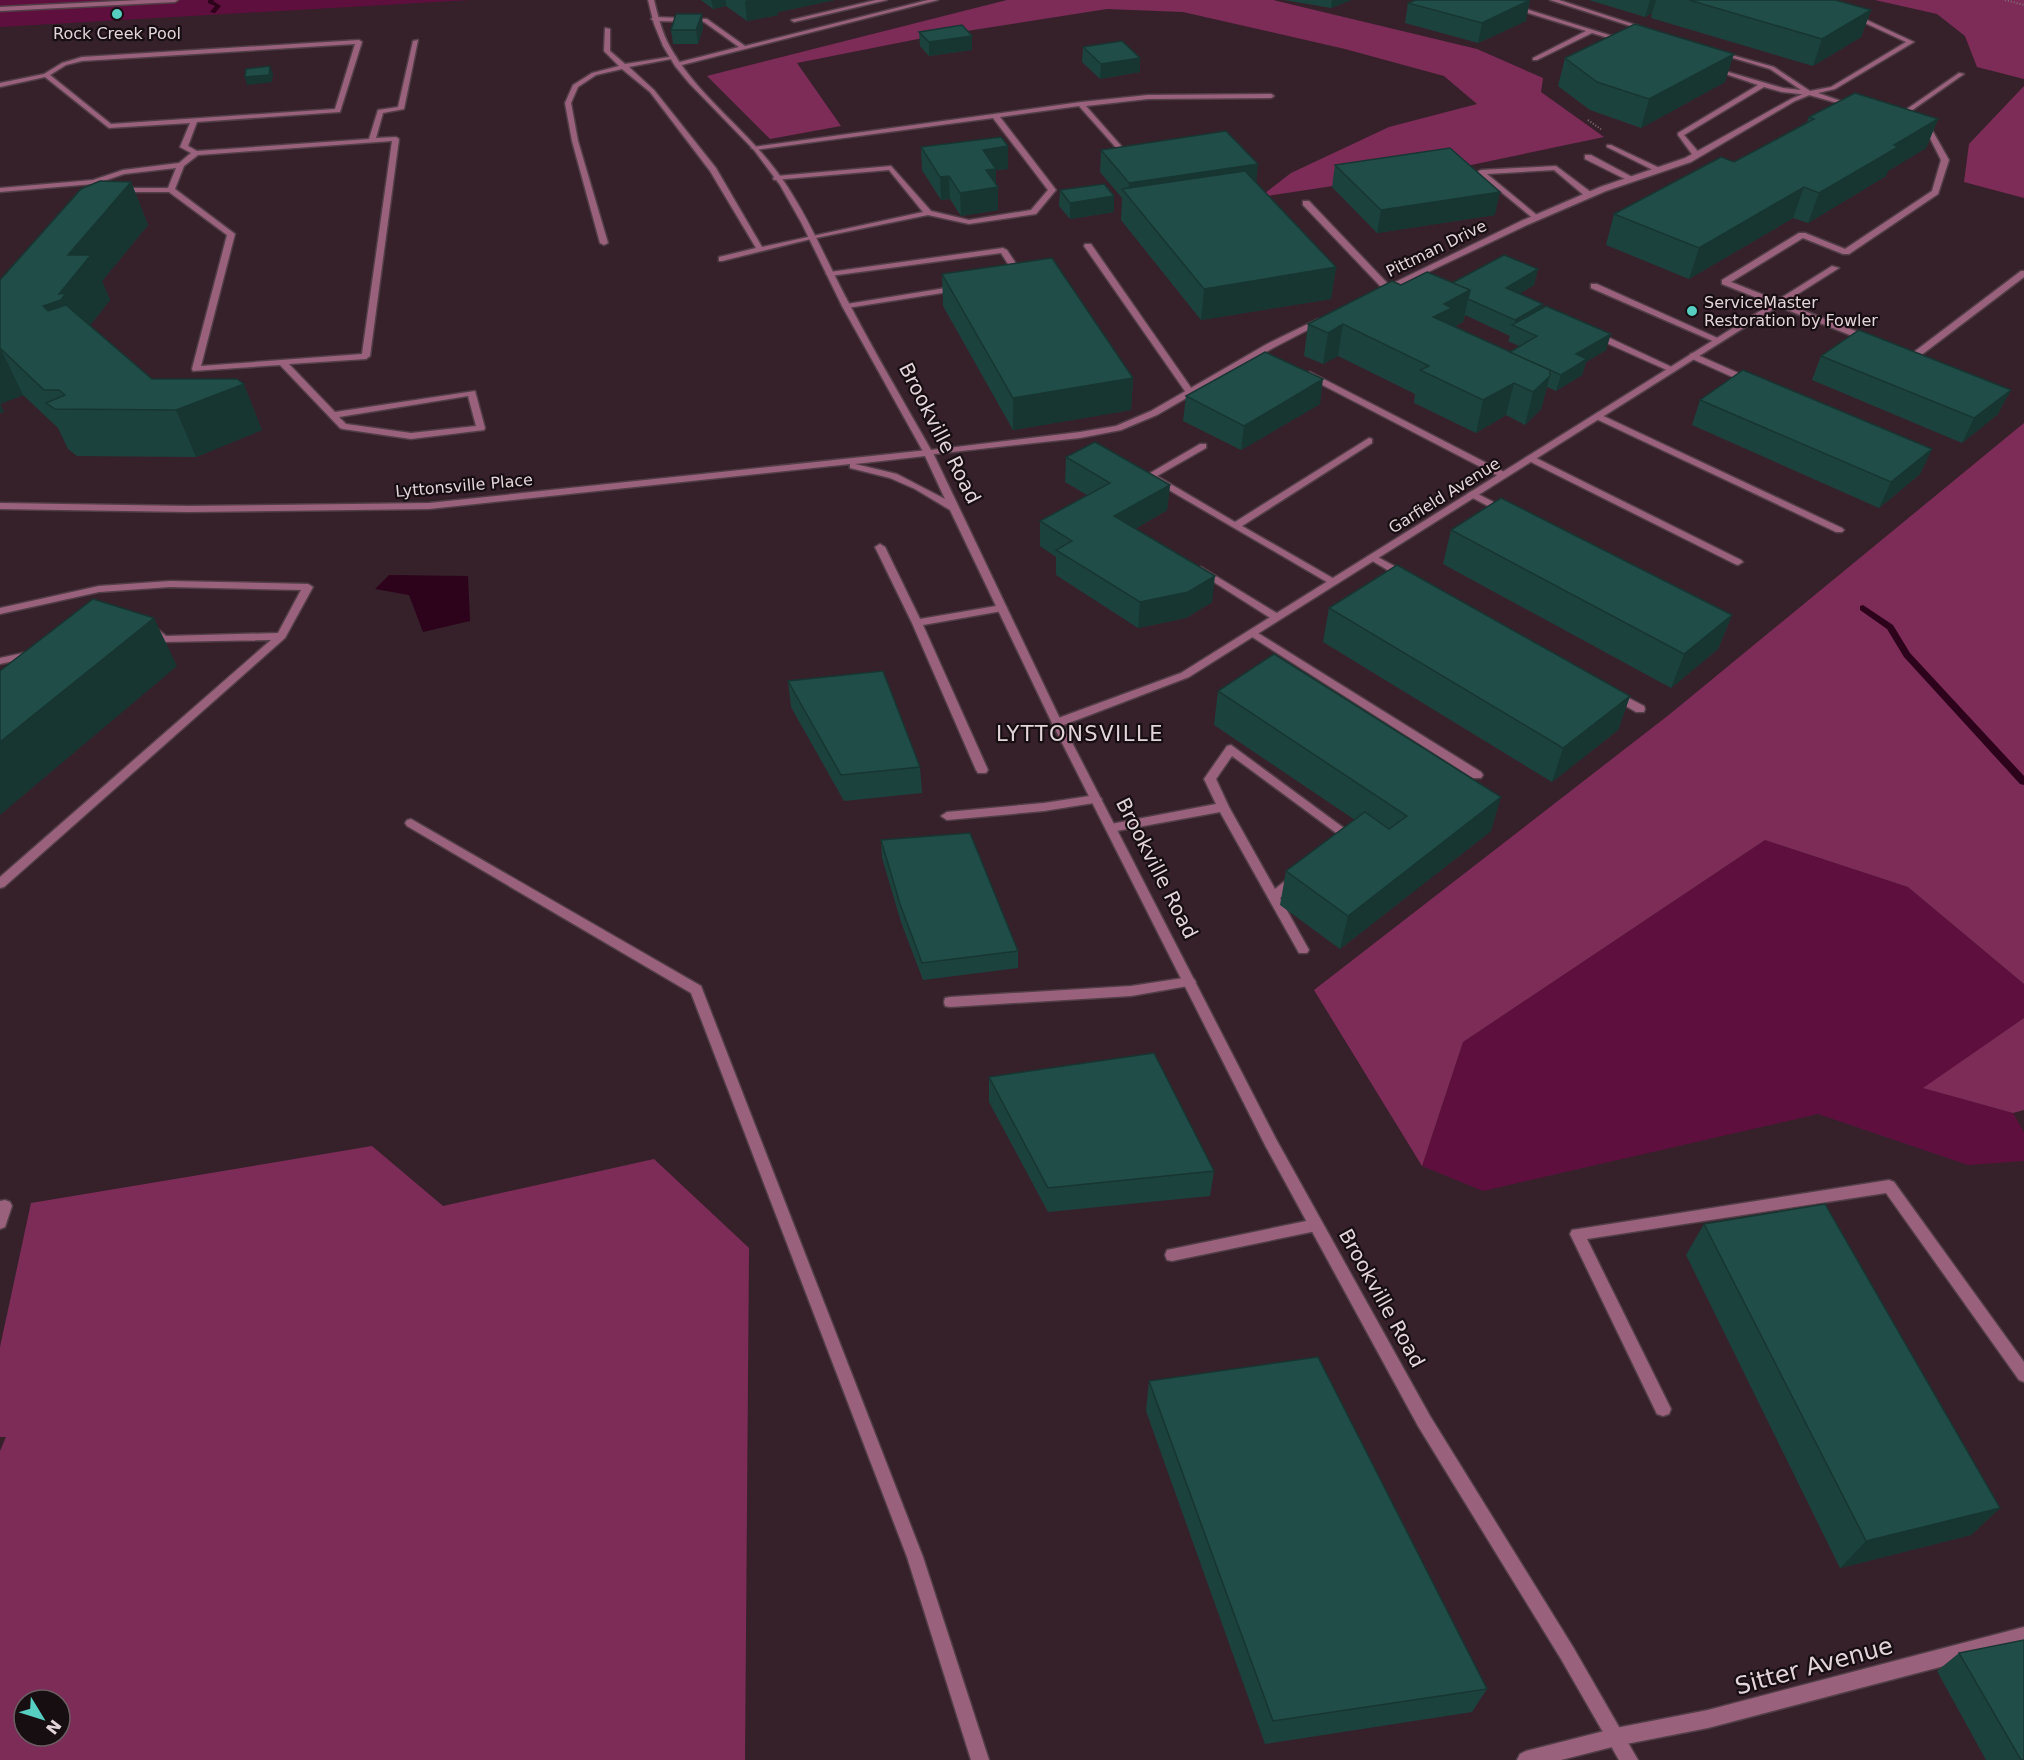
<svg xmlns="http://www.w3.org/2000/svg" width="2024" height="1760" font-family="'DejaVu Sans',sans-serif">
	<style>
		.green { fill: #5f0f3e }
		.forest { fill: #7d2c58; fill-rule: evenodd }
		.water { fill: #2c031a }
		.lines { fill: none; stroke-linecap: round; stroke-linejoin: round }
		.stream { fill: #2c031a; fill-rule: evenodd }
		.service-casing { stroke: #523e47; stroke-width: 3 }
		.minor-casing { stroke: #523e47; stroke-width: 3 }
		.tertiary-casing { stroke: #523e47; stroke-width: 3 }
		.path { stroke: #816e77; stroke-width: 2; stroke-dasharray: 1 2; stroke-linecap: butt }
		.service { fill: #9a617c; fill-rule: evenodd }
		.minor { fill: #9a617c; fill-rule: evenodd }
		.tertiary { fill: #9a617c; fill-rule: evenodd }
		.wall { fill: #1c423e; fill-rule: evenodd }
		.shaded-wall { fill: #173632 }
		.building { fill: #214d48; stroke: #173632; stroke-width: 1.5 }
		.poi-dot { fill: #57cec2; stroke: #170e12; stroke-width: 2 }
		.labels { text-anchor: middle; stroke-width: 4.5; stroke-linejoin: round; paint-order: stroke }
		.far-poi-label { font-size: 16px; fill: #e3d4da; stroke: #170e12 }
		.far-street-label { font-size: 16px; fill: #e3d4da; stroke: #170e12 }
		.street-label { font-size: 20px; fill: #e3d4da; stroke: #170e12 }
		.neighbourhood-label { font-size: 21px; letter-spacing: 1.5px; fill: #e3d4da; stroke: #170e12 }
		.near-street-label { font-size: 24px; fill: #e3d4da; stroke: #170e12 }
	</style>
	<rect width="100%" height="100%" fill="#36212b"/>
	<g class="green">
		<polygon points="0,0 470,0 0,27"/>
		<polygon points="1765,840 1908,887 2024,984 2024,1018 1924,1088 2013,1113 2024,1132 2024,1161 1968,1165 1818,1114 1483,1191 1422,1166 1463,1042"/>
	</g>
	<g class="forest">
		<polygon points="1007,0 1273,0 1477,49 1543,78 1541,92 1604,137 1471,165 1260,197 1291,173 1389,127 1477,104 1444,76 1345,49 1183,12 1107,9 928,37 797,63 841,126 770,139 707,76"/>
		<polygon points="1875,0 2024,0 2024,79 1977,67 1965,36 1937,14"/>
		<polygon points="2024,86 2024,198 1964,182 1969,144"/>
		<polygon points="2024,423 2024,984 1908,887 1765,840 1463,1042 1422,1166 1314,990 1670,714"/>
		<polygon points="2024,1018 2024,1110 2013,1113 1923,1088"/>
		<path d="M372,1146L443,1206L654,1159L749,1248L745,1760H0V1451L6,1437H0V1347L31,1203ZM24,1700H60V1736H24Z"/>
	</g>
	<polygon class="water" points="389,575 468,576 470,621 423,632 409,595 375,589"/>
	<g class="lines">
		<g class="stream">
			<polygon points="208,0 214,0 213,1 221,6 215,13 210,12 215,6 208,3"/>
			<polygon points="1863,605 1893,625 1910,653 2024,776 2024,785 2020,784 1904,657 1887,629 1860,610 1860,606"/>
		</g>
		<defs>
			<g id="service">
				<polygon points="140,0 178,0 175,2 0,11 0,7"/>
				<polygon points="876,0 887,0 794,22 791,20"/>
				<polygon points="928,0 938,0 678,66 676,65 676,63 739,47 704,22 654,21 651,19 654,17 707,19 745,46"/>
				<polygon points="1508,0 1515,0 1529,10 1628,41 1625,43 1592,33 1537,60 1533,60 1533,58 1586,31 1525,12"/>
				<polygon points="1550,0 1559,0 1651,30 1646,31"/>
				<polygon points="1850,14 1854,14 1914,42 1835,89 1818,93 1855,106 1855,108 1809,95 1782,92 1764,87 1684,135 1701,155 1694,157 1678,135 1678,133 1758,85 1711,69 1711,67 1783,88 1801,90 1770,69 1717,53 1717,51 1774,67 1810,91 1831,87 1906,42 1850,16"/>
				<polygon points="605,28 610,29 610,51 625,64 676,56 676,58 629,67 654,90 716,168 762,247 923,212 889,170 774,180 773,178 777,176 891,166 931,211 969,220 1031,210 1048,190 993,118 755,150 751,148 753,147 1081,102 1148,95 1271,94 1274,96 1271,98 1148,99 1086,106 1130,156 1131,158 1127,160 1079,106 1000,117 1056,190 1036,214 969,224 928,215 811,239 722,261 719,261 719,257 756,248 710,171 650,92 622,69 596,75 578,87 571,103 578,141 608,243 604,245 600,243 572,141 565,103 573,85 592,73 619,66 604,51"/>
				<path d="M359,40L362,42L340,112L197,122L188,146L197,151L369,139L378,110L398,107L413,41L418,40L404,109L383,113L376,138L396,137L399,139L370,356L366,359L289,364L335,412L475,391L485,428L484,430L411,439L343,429L340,428L280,365L193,371L192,369L227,235L169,192H114L93,184L0,192V188L93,180L123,170L179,163L191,153L180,147L190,123L109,128L45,77L0,87V83L44,74L62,63L82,57ZM355,44L335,109L111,124L50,75L66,65L82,61ZM392,141L362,354L201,366L235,234L175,189L184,166L198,155ZM176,168L168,188H115L101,182L124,174ZM468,396L476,426L411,433L346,424L339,417Z"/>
				<polygon points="1959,73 1964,74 1898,120 1894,120 1894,118"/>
				<polygon points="1918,125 1932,130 1949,160 1938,194 1849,254 1843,254 1803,238 1731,282 1871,337 1871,341 1865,341 1722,284 1722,280 1799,233 1805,233 1845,249 1932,191 1941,160 1927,132 1915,127"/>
				<polygon points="1607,145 1611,145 1664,170 1657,172 1607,147"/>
				<polygon points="1585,155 1591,155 1636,179 1629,181 1585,159"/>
				<polygon points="1556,166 1592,193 1592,197 1586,197 1554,170 1487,174 1538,216 1539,218 1535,220 1477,172 1481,170"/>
				<polygon points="1303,201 1309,201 1390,286 1390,290 1384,290 1303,205"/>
				<polygon points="1085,244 1091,244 1194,392 1193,394 1187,394 1084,246"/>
				<polygon points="1003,248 1007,250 1024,276 1023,278 1017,278 1001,253 830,276 826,274 830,272"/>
				<polygon points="2021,271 2024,271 2024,277 1916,359 1910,359 1910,355"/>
				<polygon points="1591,284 1597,284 1722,340 1715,342 1591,288"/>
				<polygon points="958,286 962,288 961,290 847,308 843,306 847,304"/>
				<polygon points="1593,333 1599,333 1676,369 1669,371 1593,337"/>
				<polygon points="1693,353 1752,379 1753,381 1746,383 1690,358 1690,354"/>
				<polygon points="1310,372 1506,473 1508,475 1506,477 1500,477 1307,377 1307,373"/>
				<polygon points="1597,413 1842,528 1844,530 1842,532 1836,532 1594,418 1593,416"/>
				<polygon points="1369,438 1372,439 1372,443 1242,526 1336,580 1337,582 1332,585 1145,476 1200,444 1206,444 1206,448 1157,476 1235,522"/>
				<polygon points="1530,455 1741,560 1743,562 1738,565 1735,564 1527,460 1525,458"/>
				<polygon points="1472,491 1509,510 1511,512 1506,515 1503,514 1469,496 1467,494"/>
				<polygon points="880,544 885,547 920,619 1002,605 1007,608 1002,611 923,625 988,770 986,773 978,773 976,770 912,623 875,547"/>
				<polygon points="1372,554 1409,574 1410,576 1409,578 1401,578 1369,559 1367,557"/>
				<polygon points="1201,567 1280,615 1281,617 1280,619 1272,619 1198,572 1196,570"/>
				<polygon points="170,581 308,584 313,587 285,638 4,887 0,888 0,877 271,640 164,642 147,631 146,629 147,627 155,627 166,636 278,633 301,590 170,587 99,592 0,614 0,608 99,586"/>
				<polygon points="1253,630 1481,772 1483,775 1481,778 1473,778 1249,635 1248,633 1249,631"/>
				<polygon points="32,651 37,654 36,656 0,664 0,658"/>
				<polygon points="1613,690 1644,706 1645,709 1644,712 1636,712 1609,696 1608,694 1609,692"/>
				<polygon points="1231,745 1356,837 1352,842 1344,842 1343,838 1232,756 1216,779 1229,807 1275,889 1290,877 1298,877 1300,880 1280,898 1309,950 1307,953 1299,953 1220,812 1111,832 1105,828 1111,824 1216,804 1204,779 1227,746"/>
				<polygon points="1096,795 1102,799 1100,802 1044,811 947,820 941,816 947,812 1044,803"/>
				<polygon points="411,819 701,986 923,1557 989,1760 971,1760 907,1557 691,993 407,826 405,823 407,820"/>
				<polygon points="1190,977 1194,979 1196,982 1194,985 1131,996 950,1007 945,1006 944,1002 945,998 950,997 1131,986"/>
				<polygon points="1889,1180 1894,1182 2024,1362 2024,1382 2019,1380 1886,1193 1587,1239 1671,1409 1669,1414 1663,1416 1657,1414 1570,1234 1572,1230"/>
				<polygon points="5,1200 10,1202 12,1206 5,1227 0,1229 0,1201"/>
				<polygon points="1316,1219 1321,1221 1323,1225 1321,1229 1316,1231 1172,1261 1167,1260 1165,1255 1167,1250 1172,1249"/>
				<polygon points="1616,1728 1622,1731 1625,1737 1622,1743 1616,1746 1561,1760 1517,1760 1520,1754 1526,1751"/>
			</g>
			<g id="minor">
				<path d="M648,0H654C658,16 662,33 670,47C700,100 754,134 787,186C812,224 829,267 851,307C876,355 904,402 931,450L1080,432L1116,426L1151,411L1267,344L1318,319L1325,321L1273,348L1157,415L1121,430L1080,438L925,455L842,306L802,224L780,185L754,150L689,83L675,66L663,46L654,24Z"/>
				<polygon points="1810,91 1813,93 1812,94 1795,101 1691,162 1606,191 1527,225 1388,291 1381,289 1521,221 1600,187 1685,158 1791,99"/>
				<polygon points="1832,266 1839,268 1189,677 1061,726 1053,726 1052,723 1053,720 1181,673"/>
				<polygon points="2024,1627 2024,1645 1708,1728 1616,1746 1610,1743 1607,1737 1610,1731 1616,1728 1708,1710"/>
			</g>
			<path id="tertiary" d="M928,450L933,453L1062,723L1276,1139L1430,1416L1573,1647L1638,1760H1619L1561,1659L1418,1426L1266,1147L1052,723L950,510L915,489L890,478L850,468V464L429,509L188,512L0,509V503L188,506L429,503ZM925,456L945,499L897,474L855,464Z"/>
		</defs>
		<use href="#service" class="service-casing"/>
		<use href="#minor" class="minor-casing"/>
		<use href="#tertiary" class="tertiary-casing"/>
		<g class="path">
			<polyline points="2005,0 2024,5"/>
			<polyline points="1588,120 1602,130"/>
		</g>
		<use href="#service" class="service"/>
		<use href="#minor" class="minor"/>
		<use href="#tertiary" class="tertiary"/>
	</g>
	<g class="wall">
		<polygon points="701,0 835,0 778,12 778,15 747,21 726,6 713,9"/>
		<polygon points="1284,0 1351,0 1331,8"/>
		<polygon points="1589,0 1835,0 1871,10 1861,37 1813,66 1651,18 1652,13 1645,17"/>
		<polygon points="1408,3 1526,21 1478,43 1405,23"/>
		<polygon points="703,28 698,44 673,44 671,30"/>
		<polygon points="919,32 972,50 929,56 920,46"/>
		<polygon points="1083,47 1140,72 1100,79 1082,62"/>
		<polygon points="1565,58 1725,82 1641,128 1590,110 1558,86"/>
		<polygon points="1809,117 1938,119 1926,148 1888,171 1886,176 1808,223 1793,218 1689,279 1606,245 1614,214 1734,162 1807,122"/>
		<polygon points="1008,146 1008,169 996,170 996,185 998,187 998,210 961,216 950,199 941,200 922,170 921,147"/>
		<polygon points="1101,150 1256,183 1336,267 1331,299 1201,320 1121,220 1122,198 1100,172"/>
		<polygon points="1335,165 1495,215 1377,233 1332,187"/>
		<polygon points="131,182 148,225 102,281 110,300 90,325 152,379 262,430 196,457 77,456 68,449 58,428 23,395 0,404 4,412 0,413 0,280"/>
		<polygon points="1060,190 1114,212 1070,219 1059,206"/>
		<polygon points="942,274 1133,378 1131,410 1013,430 943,306"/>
		<path d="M1452,283L1534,285L1519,294L1543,304L1542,308L1606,350L1586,362L1582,375L1556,391L1547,387L1541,409L1525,425L1506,415L1476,433L1414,403L1415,394L1338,356L1323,364L1304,356L1308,324L1401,285ZM1465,315L1510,336L1508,341L1519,346L1510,352L1455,326L1463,322Z"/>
		<polygon points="1821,356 1998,414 1962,443 1812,380"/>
		<polygon points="1186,396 1320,404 1241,450 1183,421"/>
		<polygon points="1700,400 1932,449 1920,474 1879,508 1692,425"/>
		<polygon points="1066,457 1170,485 1167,510 1135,529 1212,602 1186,618 1138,628 1056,575 1056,557 1040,546 1040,521 1087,495 1065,482"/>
		<polygon points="1451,530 1732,615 1718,649 1671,688 1443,564"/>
		<polygon points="1329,608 1630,696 1618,730 1552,782 1323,642"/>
		<polygon points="788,681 920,767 922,793 844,801 791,707"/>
		<polygon points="1218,691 1491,831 1340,949 1280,905 1286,871 1355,820 1214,725"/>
		<polygon points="881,840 1018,951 1018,968 923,980 901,922 882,858"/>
		<polygon points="989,1077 1214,1171 1210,1196 1048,1212 989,1102"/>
		<polygon points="1704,1224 2000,1508 1971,1535 1840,1568 1686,1255"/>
		<polygon points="1149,1381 1487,1689 1472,1712 1265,1744 1146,1411"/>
		<polygon points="1959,1653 2024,1760 1986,1760 1937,1671"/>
	</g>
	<g class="shaded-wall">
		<polygon points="711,0 726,0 726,6 713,9"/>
		<polygon points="748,0 835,0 778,12 778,15 747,21 745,1"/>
		<polygon points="1332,0 1351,0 1331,8"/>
		<polygon points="1530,0 1526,21 1478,43 1482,23"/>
		<polygon points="1650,0 1656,0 1652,13 1645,17"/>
		<polygon points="1871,10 1861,37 1813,66 1822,39"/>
		<polygon points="702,14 703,28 698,44 696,30"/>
		<polygon points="972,36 972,50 929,56 929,42"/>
		<polygon points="1734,54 1725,82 1641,128 1649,99"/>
		<polygon points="1140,58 1140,72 1100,79 1101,64"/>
		<polygon points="270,66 273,74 272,82 247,85 245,77"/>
		<polygon points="1938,119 1926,148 1888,171 1886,176 1808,223 1819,193 1894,145"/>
		<polygon points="1008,146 1008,169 996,170 996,188 998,187 998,210 961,216 960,193 983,150"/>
		<polygon points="1258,164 1256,186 1128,197 1129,183"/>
		<polygon points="949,176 950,199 941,200 940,177"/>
		<polygon points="131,182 148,225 102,281 110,300 84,333 86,338 43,306 59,294 68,255"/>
		<polygon points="1804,187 1793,218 1689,279 1699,248"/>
		<polygon points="1500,192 1495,215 1377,233 1381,210"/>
		<polygon points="1114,196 1114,212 1070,219 1070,203"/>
		<polygon points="1336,267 1331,299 1201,320 1204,289"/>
		<polygon points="1538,269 1534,285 1502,304 1506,288"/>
		<polygon points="1470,290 1463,322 1447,331 1433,317 1444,304"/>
		<polygon points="1543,304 1539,320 1514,326 1515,320"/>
		<polygon points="1343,324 1338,356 1323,364 1328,333"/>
		<polygon points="1611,334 1606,350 1586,362 1582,375 1556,391 1561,375 1576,354"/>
		<polygon points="0,349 1,349 23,395 0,404 4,412 0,413"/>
		<polygon points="1550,376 1541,409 1525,425 1533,392"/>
		<polygon points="1133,378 1131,410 1013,430 1013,398"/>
		<polygon points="1323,379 1320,404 1241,450 1244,426"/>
		<polygon points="1514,383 1506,415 1476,433 1483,400"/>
		<polygon points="244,384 262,430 196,457 176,410"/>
		<polygon points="2011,390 1998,414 1962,443 1974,418"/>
		<polygon points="1932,449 1920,474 1879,508 1891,482"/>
		<polygon points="1170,485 1167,510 1113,542 1114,516"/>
		<polygon points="1215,576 1212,602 1186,618 1138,628 1140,602"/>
		<polygon points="1732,615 1718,649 1671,688 1684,654"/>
		<polygon points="154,618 177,666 0,815 0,742"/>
		<polygon points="1630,696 1618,730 1552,782 1563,748"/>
		<polygon points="1501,797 1491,831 1340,949 1348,916"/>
		<polygon points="2000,1508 1971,1535 1840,1568 1866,1541"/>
	</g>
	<g class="building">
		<polygon points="1416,0 1530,0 1482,23 1408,3"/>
		<polygon points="1689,0 1835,0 1871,10 1822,39"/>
		<polygon points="676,14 702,14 696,30 671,30"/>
		<polygon points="1635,24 1734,54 1649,99 1597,82 1565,58"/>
		<polygon points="962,25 972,36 929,42 919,32"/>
		<polygon points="1122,41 1140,58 1101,64 1083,47"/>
		<polygon points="270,66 269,75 245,77 246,69"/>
		<polygon points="1855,93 1938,119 1894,145 1898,147 1819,193 1804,187 1699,248 1614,214 1721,157 1734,162 1814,119 1809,117"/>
		<polygon points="1226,131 1258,164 1129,183 1101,150"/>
		<polygon points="1001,137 1008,146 983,150 996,169 986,170 998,187 960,193 949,176 940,177 921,147"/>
		<polygon points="1450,148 1500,192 1381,210 1335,165"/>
		<polygon points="1245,171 1336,267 1204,289 1122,189"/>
		<polygon points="100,181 131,182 68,255 91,255 59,294 66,293 61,300 43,306 48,311 66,305 152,379 237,379 244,384 176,410 55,409 46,403 65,395 59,390 44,390 1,349 0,349 0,280 81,189"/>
		<polygon points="1104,184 1114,196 1070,203 1060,190"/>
		<polygon points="1504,255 1538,269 1506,288 1543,304 1515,320 1468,299 1470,290 1452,283"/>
		<polygon points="1052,258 1133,378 1013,398 942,274"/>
		<polygon points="1427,272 1470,290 1444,304 1452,308 1433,317 1550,370 1550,376 1533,392 1514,383 1483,400 1420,370 1429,366 1343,324 1328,333 1308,324 1392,281 1401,285"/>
		<polygon points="1546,306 1611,334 1576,354 1587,359 1561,375 1510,352 1537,336 1512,325"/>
		<polygon points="1859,330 2011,390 1974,418 1821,356"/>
		<polygon points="1265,352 1323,379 1244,426 1186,396"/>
		<polygon points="1743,370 1932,449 1891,482 1700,400"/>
		<polygon points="1095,442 1170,485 1114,516 1215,576 1188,592 1140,602 1056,550 1072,541 1040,521 1110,483 1066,457"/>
		<polygon points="1501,498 1732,615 1684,654 1451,530"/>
		<polygon points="1397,565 1630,696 1563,748 1329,608"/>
		<polygon points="93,599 154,618 0,742 0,671"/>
		<polygon points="1274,654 1501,797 1348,916 1286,871 1365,812 1389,829 1407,816 1218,691"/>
		<polygon points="883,671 920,767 841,775 788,681"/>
		<polygon points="970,833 1018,951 922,963 900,904 881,840"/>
		<polygon points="1154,1053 1214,1171 1048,1188 989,1077"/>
		<polygon points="1825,1204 2000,1508 1866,1541 1704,1224"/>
		<polygon points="1318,1357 1487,1689 1273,1721 1149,1381"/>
		<polygon points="2024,1640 2024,1760 2021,1760 1959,1653"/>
	</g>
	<g class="poi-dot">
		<circle cx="117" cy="14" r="6"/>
		<circle cx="1692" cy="311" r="6"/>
	</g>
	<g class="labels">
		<g class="far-poi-label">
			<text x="117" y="39">Rock Creek Pool</text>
			<text x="1704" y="308" text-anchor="start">ServiceMaster<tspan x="1704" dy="18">Restoration by Fowler</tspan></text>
		</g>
		<g class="far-street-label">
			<text transform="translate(1436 248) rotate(-26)" y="6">Pittman Drive</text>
			<text transform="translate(464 485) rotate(-5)" y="6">Lyttonsville Place</text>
			<text transform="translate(1444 495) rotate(-32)" y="6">Garfield Avenue</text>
		</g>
		<g class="street-label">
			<text transform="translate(940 433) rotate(63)" y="7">Brookville Road</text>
			<text transform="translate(1157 868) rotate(63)" y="7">Brookville Road</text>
			<text transform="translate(1382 1298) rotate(61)" y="7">Brookville Road</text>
		</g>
		<g class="neighbourhood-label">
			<text x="1080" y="741">LYTTONSVILLE</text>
		</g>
		<g class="near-street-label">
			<text transform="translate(1814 1666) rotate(-15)" y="8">Sitter Avenue</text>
		</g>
	</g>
	<g transform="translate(42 1718) rotate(128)"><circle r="28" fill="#170e12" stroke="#695d62" stroke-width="1.5"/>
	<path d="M0-4.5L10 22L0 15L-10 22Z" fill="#57cec2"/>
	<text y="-9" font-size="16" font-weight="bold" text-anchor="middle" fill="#e3d4da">N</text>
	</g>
</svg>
